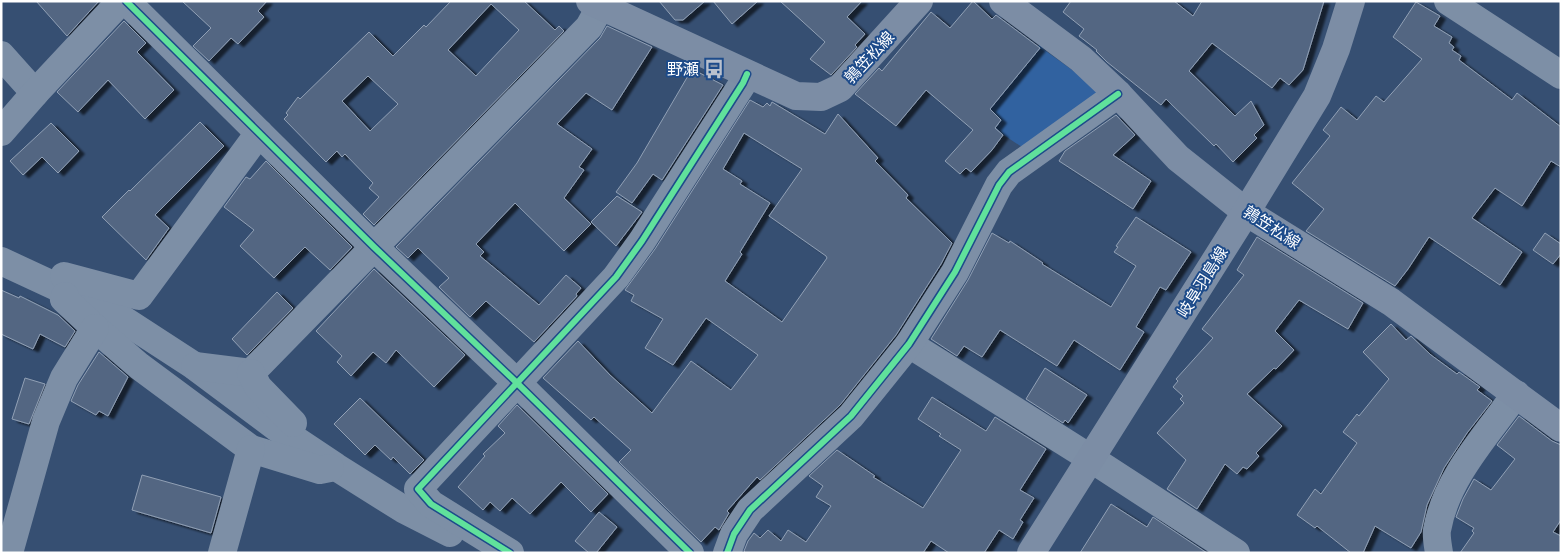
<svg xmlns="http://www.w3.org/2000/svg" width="1562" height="554" font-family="'Varela Round','Noto Sans JP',sans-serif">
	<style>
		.green { fill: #3162a0 }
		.building { fill: #526682; stroke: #91a0b5; fill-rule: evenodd; filter: url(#shadow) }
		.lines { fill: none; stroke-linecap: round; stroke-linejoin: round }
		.minor { stroke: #7d8fa6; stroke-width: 28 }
		.major { stroke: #7c8da5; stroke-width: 28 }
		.cycleway-casing { stroke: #1d4b8a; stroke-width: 9 }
		.cycleway { stroke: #60e19b; stroke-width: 6 }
		.labels { text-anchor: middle; stroke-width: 4; stroke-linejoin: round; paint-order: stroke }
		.street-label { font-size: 16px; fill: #fff; stroke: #1d4b8a }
		.poi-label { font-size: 16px; fill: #fff; stroke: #1d4b8a; text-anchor: end }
	</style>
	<defs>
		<filter id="shadow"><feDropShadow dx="5.5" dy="3" stdDeviation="1" flood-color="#0009"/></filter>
	</defs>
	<rect width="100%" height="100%" fill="#364f72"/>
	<polygon class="green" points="1042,42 1043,49 1100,90 1025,149 975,116"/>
	<g class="building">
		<polygon points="36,1 99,1 67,36"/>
		<polygon points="182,1 267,1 258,11 264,17 238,44 231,38 209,61 193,46 211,28"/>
		<path d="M451,1H524L555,30L559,26L564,31L374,225L363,214L379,197L369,188L373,183L345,154L342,157L337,151L326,162L284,119L288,115L286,113L298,97L300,99L369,32L393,56L424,25L426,27ZM491,4L519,30L476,76L448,50ZM368,76L398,104L370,131L342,101Z"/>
		<polygon points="659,1 705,1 683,20 675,20"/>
		<polygon points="713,1 758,1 732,24"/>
		<polygon points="780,1 862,1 847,17 865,34 855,45 857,47 831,75 810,59 825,42"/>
		<polygon points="973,1 992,19 996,15 1040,48 990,109 1001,120 995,128 1003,135 992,150 971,172 966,168 960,174 945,161 973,130 926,90 896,126 855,94 879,68 882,71 931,12 950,28"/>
		<polygon points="1071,1 1174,1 1193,16 1202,1 1324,1 1303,70 1289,85 1280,78 1272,88 1212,43 1189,71 1235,116 1251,101 1264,125 1254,135 1257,138 1233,162 1216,144 1214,146 1166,99 1161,105 1107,62 1096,51 1097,50 1079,36 1084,29 1063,12"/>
		<polygon points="1416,2 1440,16 1434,26 1452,37 1449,43 1454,47 1452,50 1461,56 1459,60 1512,100 1517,93 1561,127 1561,167 1551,161 1522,206 1495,188 1472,218 1522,252 1500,285 1429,237 1408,269 1395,286 1306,231 1324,209 1292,183 1330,136 1323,130 1341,107 1357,120 1376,96 1384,102 1422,59 1393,37"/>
		<polygon points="124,21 146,43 137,52 174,90 145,119 108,80 78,112 57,92"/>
		<polygon points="607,26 652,47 612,110 586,93 557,124 592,149 579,167 584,170 564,198 591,224 564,251 515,203 476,244 484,252 480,256 539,305 566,275 581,288 576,294 577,296 534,342 486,301 470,317 439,287 449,278 418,248 408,258 396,247 600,38"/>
		<polygon points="692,69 723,85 662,180 653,174 632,203 616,192 637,163"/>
		<path d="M750,100L763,107L767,103L770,106L772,102L825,134L838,114L878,158L875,161L908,195L906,198L952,243L941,264L896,335L840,405L760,480L757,477L727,511L729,513L719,530L715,527L701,542L619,462L631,450L594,417L591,420L543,378L578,341L610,375L652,413L691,361L731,390L758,355L706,318L673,365L645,348L663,319L631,301L634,295L625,290L655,249ZM744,133L802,169L769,216L826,256L827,258L782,322L725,281L742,254L740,252L770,203L740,184L742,181L723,169Z"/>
		<polygon points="1116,115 1135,135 1113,155 1151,181 1133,209 1059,161 1065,151"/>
		<polygon points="200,122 224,146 155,215 169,228 146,260 102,217 129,190 130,191"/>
		<polygon points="51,123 79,151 58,173 42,157 23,175 10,161"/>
		<polygon points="266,161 352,247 330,270 305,247 274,278 240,246 254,230 224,207 246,177 250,179"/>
		<polygon points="617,196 642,212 616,246 591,222"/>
		<polygon points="1136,217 1191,252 1166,290 1160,287 1136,327 1144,332 1120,370 1074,340 1057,366 1000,330 982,357 964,346 957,356 931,339 968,280 992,233 1009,243 1010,241 1043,263 1042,264 1111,307 1136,266 1114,252 1118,247 1116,246"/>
		<polygon points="1545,233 1561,244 1561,254 1553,264 1533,250"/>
		<polygon points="1257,237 1363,303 1348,329 1299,300 1275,331 1294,350 1276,369 1274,368 1247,394 1282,426 1256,453 1259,456 1247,469 1243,467 1237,474 1225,464 1197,509 1167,489 1186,460 1157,433 1184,403 1180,399 1183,396 1173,387 1178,381 1176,379 1213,338 1202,329 1244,275 1237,270"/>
		<polygon points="374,269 465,355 434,387 396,350 386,363 373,352 351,376 337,362 342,356 316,331"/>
		<polygon points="1,290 19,298 20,296 58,315 75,331 65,347 40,334 33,349 1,334"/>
		<polygon points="277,292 293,308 247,355 232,339"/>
		<polygon points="1391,324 1406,340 1411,336 1431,355 1457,374 1459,372 1480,387 1477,390 1492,401 1467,433 1444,468 1427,505 1421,532 1411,548 1375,526 1363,553 1351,553 1317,526 1315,528 1297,515 1315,489 1321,494 1357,443 1343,432 1357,414 1359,416 1389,379 1363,352"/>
		<polygon points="99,352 128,377 108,416 99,411 96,415 71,401 78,385"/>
		<polygon points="1045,368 1087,395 1068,423 1065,420 1063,423 1026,399"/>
		<polygon points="25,378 45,384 29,424 12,419"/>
		<polygon points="932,397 986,431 995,417 1046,449 1020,490 1034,498 1020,520 1023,522 1013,539 999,530 984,553 949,553 931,541 923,553 746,553 744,551 748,541 754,533 760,538 768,530 781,541 788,530 806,542 831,506 816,497 823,486 809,476 837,450 875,476 873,477 923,508 961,450 939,436 941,434 918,419"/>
		<polygon points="360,398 424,460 410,474 393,457 391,460 375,445 365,455 334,424"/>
		<polygon points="517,405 608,494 591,512 561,482 530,514 512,498 500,511 490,502 483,510 458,487 485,456 483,454 505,433 498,426"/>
		<polygon points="1519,416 1552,441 1561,445 1561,520 1553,532 1561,536 1561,553 1460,553 1474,533 1472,531 1474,528 1456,517 1463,499 1474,479 1491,490 1515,459 1497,445"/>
		<polygon points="142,475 221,497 211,533 132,510"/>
		<polygon points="1111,504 1147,527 1153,517 1207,553 1080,553"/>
		<polygon points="599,512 617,527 596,553 589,553 575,541"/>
	</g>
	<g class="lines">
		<g class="minor">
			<polyline points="126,1 374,247 517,383 690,553"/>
			<polyline points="1448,1 1561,75"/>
			<polyline points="1,55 35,93"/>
			<polyline points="1,132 35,93 121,1"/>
			<polyline points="1,261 113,313 193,365 276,427 336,467 403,509 450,533"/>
			<polyline points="64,276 139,296 259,133"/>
			<polyline points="65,296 64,299 95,328 139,366 251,449 320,470 330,468"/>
			<polyline points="909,344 1090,458 1236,553"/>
			<polyline points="195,366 251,373 589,27 600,7"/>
			<polyline points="251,373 258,387 293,423"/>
			<polyline points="9,553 46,421 64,378 95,328"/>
			<polyline points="222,553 251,449"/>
			<polyline points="510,553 431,504 418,489 616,277 642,241 743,83 747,74"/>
			<polyline points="727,553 734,534 750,510 851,416 909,344 955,272 999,185 1009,172 1118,94"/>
			<path d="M1439,553C1438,546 1436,537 1437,530C1446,478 1486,436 1516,394"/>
		</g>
		<g class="major">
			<polyline points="590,1 796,96 821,97 840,88 919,1"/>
			<polyline points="1003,1 1081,59 1118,94 1178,158 1246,212 1391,302 1561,428"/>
			<polyline points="1031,553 1246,212 1317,96 1336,49 1351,1"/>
		</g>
		<defs>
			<g id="cycleway">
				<polyline points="126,1 374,247 517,383 690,553"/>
				<polyline points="510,553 431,504 418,489 616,277 642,241 743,83 747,74"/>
				<polyline points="727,553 734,534 750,510 851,416 909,344 955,272 999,185 1009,172 1118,94"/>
			</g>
		</defs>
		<use href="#cycleway" class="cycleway-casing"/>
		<use href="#cycleway" class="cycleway"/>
	</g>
	<defs>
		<symbol id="bus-bare" viewBox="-9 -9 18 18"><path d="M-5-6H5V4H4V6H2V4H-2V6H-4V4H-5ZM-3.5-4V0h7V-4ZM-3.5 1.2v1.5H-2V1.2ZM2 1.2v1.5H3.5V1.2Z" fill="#b9c1ce" stroke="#1d4b8a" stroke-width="2.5" paint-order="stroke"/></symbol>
	</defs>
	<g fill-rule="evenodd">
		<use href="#bus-bare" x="700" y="55" width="28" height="28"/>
	</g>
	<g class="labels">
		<g class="street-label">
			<text transform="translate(869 57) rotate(-47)" y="6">鶉笠松線</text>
			<text transform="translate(1272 227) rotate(33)" y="6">鶉笠松線</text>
			<text transform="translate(1202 282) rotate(-58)" y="6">岐阜羽島線</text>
		</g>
		<g class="poi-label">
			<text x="699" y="75">野瀬</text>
		</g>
	</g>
	<rect width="1562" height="554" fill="none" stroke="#ffffff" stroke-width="5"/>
</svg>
